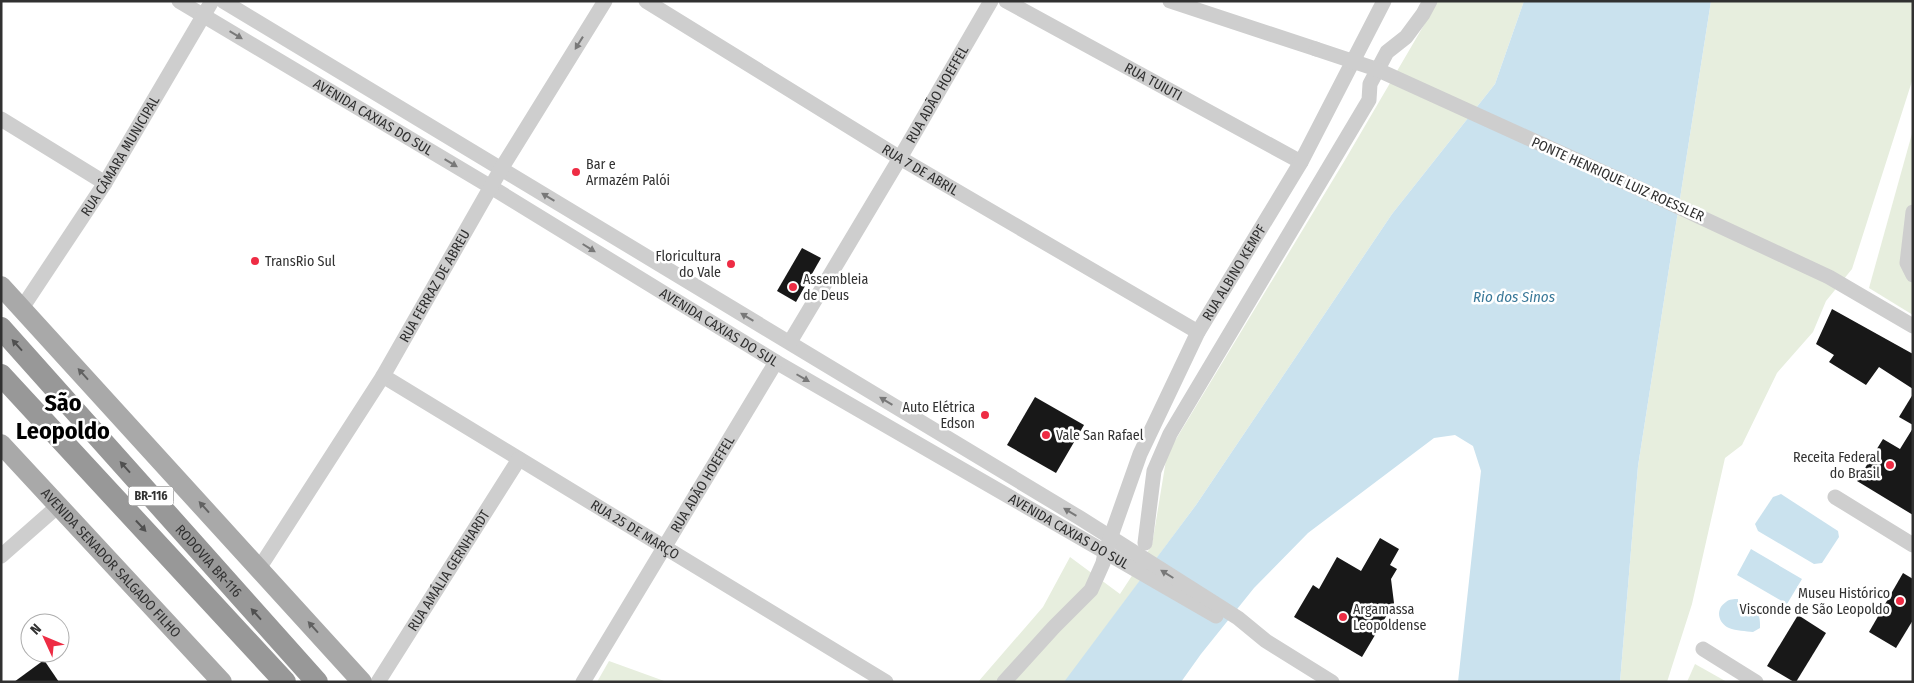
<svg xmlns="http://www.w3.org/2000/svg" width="1914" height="683" font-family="'Fira Sans Condensed',sans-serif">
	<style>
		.green { fill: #e7eede }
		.water { fill: #cae2ee }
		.building { fill: #181818 }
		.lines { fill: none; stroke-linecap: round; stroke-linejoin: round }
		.minor { stroke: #cecece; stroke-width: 15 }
		.major { stroke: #a9a9a9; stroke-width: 20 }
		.highway { stroke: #989898; stroke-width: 22 }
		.minor-bridge { stroke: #cecece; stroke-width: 15 }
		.oneway { fill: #787878 }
		.oneway2 { fill: #505050 }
		.oneway3 { fill: #616161 }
		.poi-dot { fill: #ee2c44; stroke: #fff; stroke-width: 2 }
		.labels { text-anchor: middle; stroke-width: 5; stroke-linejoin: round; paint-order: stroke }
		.shield { fill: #fff; stroke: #6f6f6f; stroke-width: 1 }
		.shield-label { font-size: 12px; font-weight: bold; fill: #313131 }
		.street-label { font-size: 14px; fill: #313131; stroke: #fff }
		.poi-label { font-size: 14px; fill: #313131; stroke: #fff; text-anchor: start }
		.water-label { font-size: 15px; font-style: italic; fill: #397898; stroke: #fff }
		.town-label { font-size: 24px; font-weight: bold; fill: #000; stroke: #fff }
	</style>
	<rect width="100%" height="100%" fill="#fff"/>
	<g class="green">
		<polygon points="1438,1 1524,1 1495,84 1392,214 1196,505 1068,678 1064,682 978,682 1043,607 1070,557 1120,594 1152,545 1167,454 1345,160"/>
		<polygon points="1711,1 1913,1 1913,78 1852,269 1826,301 1813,332 1777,373 1742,445 1725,458 1692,604 1667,682 1620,682 1638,466"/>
		<polygon points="1913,130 1913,315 1869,288"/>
		<polygon points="609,661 667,682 597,682"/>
		<polygon points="1695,664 1727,682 1687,682"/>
	</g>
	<g class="water">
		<polygon points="1524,1 1711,1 1638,466 1620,682 1458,682 1481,471 1473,446 1455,435 1434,438 1308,533 1254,588 1201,654 1181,682 1064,682 1196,505 1392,214 1495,84"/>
		<polygon points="1781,494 1838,531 1839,537 1822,563 1814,564 1758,531 1755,524 1773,497"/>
		<polygon points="1751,549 1802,579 1787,604 1737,575"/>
		<path d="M1738,599V606C1754,606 1761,610 1760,628L1753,632C1746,631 1736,631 1729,628C1718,623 1715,609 1726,602C1729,599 1734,599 1738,599Z"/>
	</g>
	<g class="building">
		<polygon points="802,248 821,258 796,302 777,291"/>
		<polygon points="1832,309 1913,354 1913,389 1879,367 1866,385 1829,362 1834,355 1816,344"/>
		<polygon points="1913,394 1913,425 1899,417"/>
		<polygon points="1035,397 1084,425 1056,473 1007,445"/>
		<polygon points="1913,428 1913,515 1857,481 1883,439 1900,449"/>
		<polygon points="1380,538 1399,549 1390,565 1397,569 1391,579 1394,603 1362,657 1294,617 1313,585 1319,589 1337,557 1361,571"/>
		<polygon points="1903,573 1913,579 1913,620 1896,648 1869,632"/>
		<polygon points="1798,615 1826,633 1796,682 1794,682 1767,666"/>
		<polygon points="44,660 59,682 14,682"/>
	</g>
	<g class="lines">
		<g class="minor">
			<path id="s1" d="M179,1L491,187L776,362L1216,616"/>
			<polyline points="223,1 1080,518 1238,618 1266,641 1332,682"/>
			<path id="s2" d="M646,1L900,158L1198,332"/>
			<path id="s3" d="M1006,1L1301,162"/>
			<polyline points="1170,1 1316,49"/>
			<polyline points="1,119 105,183"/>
			<polyline points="1640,189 1829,277 1913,326"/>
			<polyline points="1913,212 1907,263 1913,275"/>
			<path id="s4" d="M22,308L105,183L212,1"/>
			<path id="s5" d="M790,342L900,158L991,1"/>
			<path id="s6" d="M383,376L886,682"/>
			<polyline points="1835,497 1913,545"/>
			<polyline points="1145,543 1154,471 1170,434 1369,100 1370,84 1387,52 1406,37 1423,14 1430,1"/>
			<polyline points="1,556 58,506"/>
			<path id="s7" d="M260,567L383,376L501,169L605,1"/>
			<polyline points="1703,649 1756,682"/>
			<path id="s8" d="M378,682L519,459"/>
			<path id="s9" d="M583,682L776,362"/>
			<path id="s10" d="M1004,682L1054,627L1091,590L1103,563L1105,553L1140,454L1198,332L1301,162L1384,1"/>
		</g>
		<g class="major">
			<polyline points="1,286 362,682"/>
			<path id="s11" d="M1,444L222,682"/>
		</g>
		<g class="highway">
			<path id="s12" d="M1,328L317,682"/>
			<polyline points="1,375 285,682"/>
		</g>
		<polyline class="minor-bridge" points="1316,49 1376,69 1640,189"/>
	</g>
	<defs><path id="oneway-solid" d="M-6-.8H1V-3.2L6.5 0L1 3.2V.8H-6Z" transform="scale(1.25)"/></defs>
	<g class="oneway">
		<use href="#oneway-solid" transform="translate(236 35) rotate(31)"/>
		<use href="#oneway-solid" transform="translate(579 43) rotate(122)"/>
		<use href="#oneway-solid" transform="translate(451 163) rotate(31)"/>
		<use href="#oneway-solid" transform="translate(548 197) rotate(-149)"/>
		<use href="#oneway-solid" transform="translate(589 248) rotate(32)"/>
		<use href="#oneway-solid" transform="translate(747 317) rotate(-149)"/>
		<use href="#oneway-solid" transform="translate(803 378) rotate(30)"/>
		<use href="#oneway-solid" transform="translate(886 401) rotate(-149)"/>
		<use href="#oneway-solid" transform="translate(1070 512) rotate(-149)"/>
		<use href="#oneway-solid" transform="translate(1167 574) rotate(-148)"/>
	</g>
	<g class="oneway2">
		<use href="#oneway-solid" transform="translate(17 345) rotate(-132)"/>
		<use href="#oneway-solid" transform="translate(125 467) rotate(-132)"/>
		<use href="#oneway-solid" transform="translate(141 526) rotate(47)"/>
		<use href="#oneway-solid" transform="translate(256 614) rotate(-132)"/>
	</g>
	<g class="oneway3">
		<use href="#oneway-solid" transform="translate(83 374) rotate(-132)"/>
		<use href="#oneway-solid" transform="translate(204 507) rotate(-132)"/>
		<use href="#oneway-solid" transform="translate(313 627) rotate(-132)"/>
	</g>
	<g class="poi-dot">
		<circle cx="576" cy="172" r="5"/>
		<circle cx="255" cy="261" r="5"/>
		<circle cx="731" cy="264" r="5"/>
		<circle cx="793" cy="287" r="5"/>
		<circle cx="985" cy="415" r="5"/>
		<circle cx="1046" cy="435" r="5"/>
		<circle cx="1890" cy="465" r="5"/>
		<circle cx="1900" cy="601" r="5"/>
		<circle cx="1343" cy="617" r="5"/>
	</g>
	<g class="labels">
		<rect class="shield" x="128.5" y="486.5" width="45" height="19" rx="4"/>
		<g class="shield-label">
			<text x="151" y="500">BR-116</text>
		</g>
		<g class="street-label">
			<text dy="5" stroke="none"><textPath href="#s3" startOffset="168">RUA TUIUTI</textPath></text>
			<text dy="5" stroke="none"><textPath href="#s5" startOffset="288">RUA ADÃO HOEFFEL</textPath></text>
			<text dy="5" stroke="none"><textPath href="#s1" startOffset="226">AVENIDA CAXIAS DO SUL</textPath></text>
			<text dy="5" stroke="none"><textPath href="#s4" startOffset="181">RUA CÂMARA MUNICIPAL</textPath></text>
			<text dy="5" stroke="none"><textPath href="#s2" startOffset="322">RUA 7 DE ABRIL</textPath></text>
			<text transform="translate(1618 179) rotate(24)" y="5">PONTE HENRIQUE LUIZ ROESSLER</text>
			<text dy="5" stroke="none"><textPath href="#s10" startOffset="476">RUA ALBINO KEMPF</textPath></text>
			<text dy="5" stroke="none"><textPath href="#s7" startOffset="331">RUA FERRAZ DE ABREU</textPath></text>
			<text dy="5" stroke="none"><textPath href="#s1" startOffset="631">AVENIDA CAXIAS DO SUL</textPath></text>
			<text dy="5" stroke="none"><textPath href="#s9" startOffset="231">RUA ADÃO HOEFFEL</textPath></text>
			<text dy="5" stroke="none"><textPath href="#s6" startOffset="295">RUA 25 DE MARÇO</textPath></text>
			<text dy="5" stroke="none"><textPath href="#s1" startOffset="1036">AVENIDA CAXIAS DO SUL</textPath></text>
			<text dy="5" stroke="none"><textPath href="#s12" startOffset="312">RODOVIA BR-116</textPath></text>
			<text dy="5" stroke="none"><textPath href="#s11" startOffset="162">AVENIDA SENADOR SALGADO FILHO</textPath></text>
			<text dy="5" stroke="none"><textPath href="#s8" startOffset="132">RUA AMÁLIA GERNHARDT</textPath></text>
		</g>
		<g class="poi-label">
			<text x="586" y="169">Bar e<tspan x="586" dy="16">Armazém Palói</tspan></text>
			<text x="721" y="261" text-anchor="end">Floricultura<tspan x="721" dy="16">do Vale</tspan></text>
			<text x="265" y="266">TransRio Sul</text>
			<text x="803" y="284">Assembleia<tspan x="803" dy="16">de Deus</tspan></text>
			<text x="975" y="412" text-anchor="end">Auto Elétrica<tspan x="975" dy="16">Edson</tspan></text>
			<text x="1056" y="440">Vale San Rafael</text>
			<text x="1880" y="462" text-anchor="end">Receita Federal<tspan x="1880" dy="16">do Brasil</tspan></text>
			<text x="1890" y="598" text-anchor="end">Museu Histórico<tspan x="1890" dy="16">Visconde de São Leopoldo</tspan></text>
			<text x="1353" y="614">Argamassa<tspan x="1353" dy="16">Leopoldense</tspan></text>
		</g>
		<g class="water-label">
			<text x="1514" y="302">Rio dos Sinos</text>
		</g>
		<g class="town-label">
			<text x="63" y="411">São<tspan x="63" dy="28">Leopoldo</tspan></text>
		</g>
	</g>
	<rect width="1914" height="683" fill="none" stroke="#313131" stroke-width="5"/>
	<g transform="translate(45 638) rotate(314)"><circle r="24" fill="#ffffff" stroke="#adadad"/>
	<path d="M0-4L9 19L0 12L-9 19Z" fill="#ee2c44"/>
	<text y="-8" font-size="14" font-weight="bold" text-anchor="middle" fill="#313131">N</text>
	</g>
</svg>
